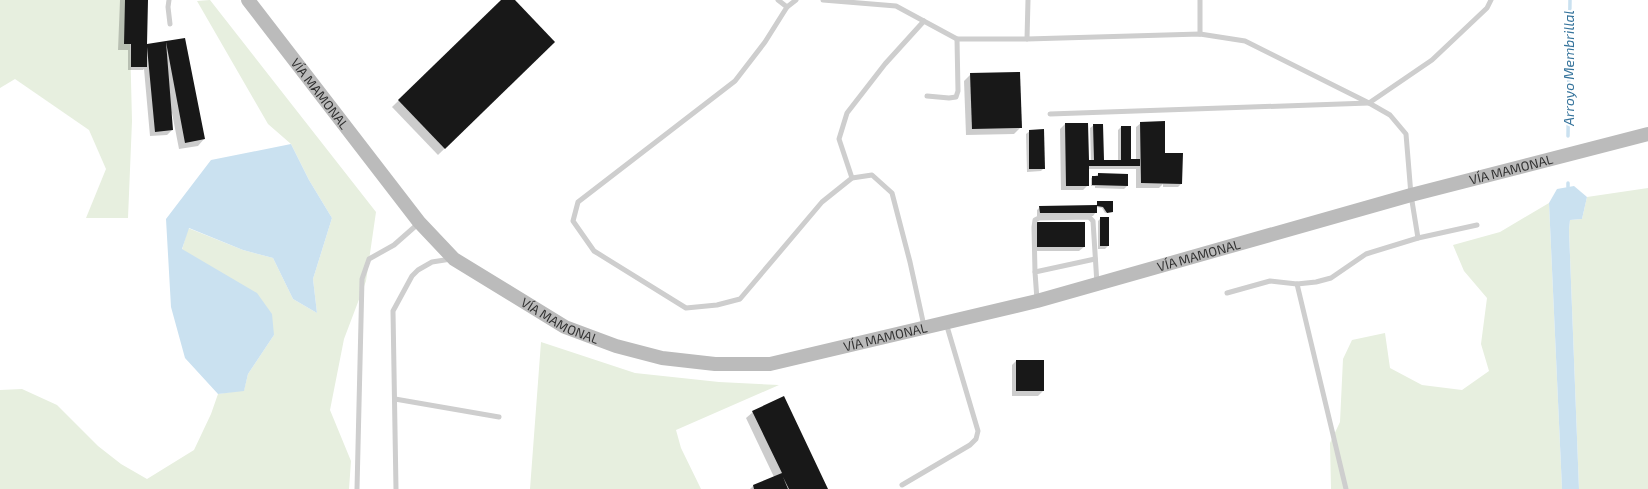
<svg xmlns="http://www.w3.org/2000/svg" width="1648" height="489" font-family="'Exo 2',sans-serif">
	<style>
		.green { fill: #e7efdf }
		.water { fill: #cae1f0 }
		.shadow { fill: #0003 }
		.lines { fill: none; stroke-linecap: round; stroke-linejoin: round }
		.stream { stroke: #cae1f0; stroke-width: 3.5 }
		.building { fill: #181818 }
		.lane { stroke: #cecece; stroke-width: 5 }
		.secondary { stroke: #bbb; stroke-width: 14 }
		.labels { text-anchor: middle; stroke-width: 4; stroke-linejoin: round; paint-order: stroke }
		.street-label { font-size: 13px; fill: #313131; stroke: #fff }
		.water-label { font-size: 14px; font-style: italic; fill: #36749c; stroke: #fff }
	</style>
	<rect width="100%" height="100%" fill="#fff"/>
	<g class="green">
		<polygon points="0,0 129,0 132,121 128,218 86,218 106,169 89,130 15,79 0,88"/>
		<polygon points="210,0 376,212 366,281 344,339 330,410 351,461 349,489 0,489 0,390 22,389 57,405 98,446 121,464 147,479 194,450 211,414 218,394 244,390 248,374 274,335 214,269 182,250 188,228 243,250 273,258 293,299 317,313 313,279 332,218 309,180 291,144 268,124 197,1"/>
		<polygon points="1648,188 1648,489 1579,489 1569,230 1570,220 1582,219 1587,197"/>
		<polygon points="1549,203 1562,489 1331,489 1330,443 1340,422 1343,359 1352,340 1385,333 1390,368 1422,385 1462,390 1489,371 1481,344 1487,298 1464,271 1453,245 1500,232"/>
		<polygon points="541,342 635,373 719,382 779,385 676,430 681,448 701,489 530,489"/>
	</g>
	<g class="water">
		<polygon points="291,144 309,180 332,218 313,279 317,313 293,299 273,258 243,250 189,228 182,249 257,293 272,314 274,335 248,374 244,391 218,394 185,358 171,307 166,219 211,160"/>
		<polygon points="1574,186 1587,197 1582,219 1570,220 1569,230 1579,489 1562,489 1549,203 1557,189"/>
	</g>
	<g class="shadow">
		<polygon points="120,0 147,0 146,47 185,40 204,139 198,146 179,149 172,113 171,114 172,130 167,135 150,136 144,69 143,70 128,70 128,50 118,50"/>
		<polygon points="502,0 513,0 554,42 438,155 392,107"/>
		<polygon points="971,74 1021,127 1014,134 966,135 964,81"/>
		<polygon points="1141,123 1181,184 1178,187 1163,187 1163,184 1159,188 1136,188 1136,169 1088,169 1088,185 1083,190 1061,190 1060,129 1065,124 1088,162 1091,161 1090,128 1094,125 1103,161 1118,161 1118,130 1121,127 1130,160 1136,160 1136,127"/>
		<polygon points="1030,131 1044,168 1041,171 1027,172 1026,134"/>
		<polygon points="1099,174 1127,186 1124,189 1095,188 1095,186 1091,186 1091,178"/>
		<polygon points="1098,202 1112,211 1105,213 1102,208 1096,207 1096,212 1093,216 1037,216 1037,210 1040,207 1096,206"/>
		<polygon points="1101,218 1108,218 1108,246 1105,249 1098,249 1098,221"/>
		<polygon points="1037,223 1084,247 1079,251 1032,251 1033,228"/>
		<polygon points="1016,361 1043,361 1043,391 1038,396 1012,396 1012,365"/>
		<polygon points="753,412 826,489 750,489 753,486 774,477 746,418"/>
	</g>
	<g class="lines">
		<g class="stream">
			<polyline points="1568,136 1570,0"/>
			<polyline points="1568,187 1568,183"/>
		</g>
	</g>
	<g class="building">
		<polygon points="125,0 148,0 147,44 185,38 205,139 185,143 166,42 173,130 155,132 147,47 147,67 131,67 131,44 124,44"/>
		<polygon points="501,0 515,0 555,42 445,149 398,100"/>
		<polygon points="1020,72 1022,128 972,129 970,73"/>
		<polygon points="1165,121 1165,153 1183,153 1182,184 1141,183 1140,122"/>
		<polygon points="1065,123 1088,123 1089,160 1094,160 1093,124 1103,124 1104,160 1121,160 1121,126 1131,126 1131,159 1140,159 1140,166 1089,166 1089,186 1066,186"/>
		<polygon points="1044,129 1045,169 1029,169 1029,130"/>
		<polygon points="1098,173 1128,174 1128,186 1092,185 1092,176 1098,176"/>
		<polygon points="1097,201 1113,201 1113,212 1107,213 1103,207 1097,206"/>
		<polygon points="1097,205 1097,213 1040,213 1039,206"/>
		<rect x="1100" y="217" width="9" height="29"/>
		<rect x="1037" y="222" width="48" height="25"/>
		<rect x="1016" y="360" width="28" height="31"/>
		<polygon points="784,396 828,489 789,489 783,477 788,489 754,489 753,485 782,473 752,411"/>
	</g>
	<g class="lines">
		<g class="lane">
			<polyline points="169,0 168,7 170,24"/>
			<polyline points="778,0 787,7 765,42 735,81 578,202 573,221 594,251 686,308 717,305 740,299 822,202 852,178 872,175 892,193 910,262 924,326"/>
			<polyline points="823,0 896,6 957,39 1027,39 1200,34 1245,41 1369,103 1390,115 1406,134 1411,195 1418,238"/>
			<polyline points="787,7 796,0"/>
			<polyline points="1200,34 1200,0"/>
			<polyline points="1027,39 1028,0"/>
			<polyline points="927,96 949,98 956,97 958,91 957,39"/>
			<polyline points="1050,114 1369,103 1432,60 1487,8 1491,0"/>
			<polyline points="852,178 839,139 847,113 885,64 924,21"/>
			<polyline points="1035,272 1034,227 1035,220 1039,218 1089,217 1093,221 1097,284"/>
			<polyline points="1297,284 1346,489"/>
			<polyline points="1227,293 1270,281 1297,284 1316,282 1331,278 1366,254 1418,238 1477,225"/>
			<polyline points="1037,300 1035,272 1095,259"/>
			<polyline points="395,399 499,417"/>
			<polyline points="902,485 970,445 976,439 978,431 946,323"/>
			<polyline points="357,489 362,279 369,259 394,245 419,223"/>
			<polyline points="396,489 393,311 412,276 418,270 432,262 451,259"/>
		</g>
		<path class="secondary" id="s1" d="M248,0L419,222L454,259L565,327L616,346L662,358L715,364H770L1037,301L1411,195L1648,134"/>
	</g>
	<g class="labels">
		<g class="street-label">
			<text dy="5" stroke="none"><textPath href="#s1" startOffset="118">VÍA MAMONAL</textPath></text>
			<text dy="5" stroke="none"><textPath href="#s1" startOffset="1438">VÍA MAMONAL</textPath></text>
			<text dy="5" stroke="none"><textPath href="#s1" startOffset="1114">VÍA MAMONAL</textPath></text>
			<text dy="5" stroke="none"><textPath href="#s1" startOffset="454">VÍA MAMONAL</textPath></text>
			<text dy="5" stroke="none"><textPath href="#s1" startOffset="790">VÍA MAMONAL</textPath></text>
		</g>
		<g class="water-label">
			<text transform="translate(1569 68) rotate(-90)" y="5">Arroyo Membrillal</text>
		</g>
	</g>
</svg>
